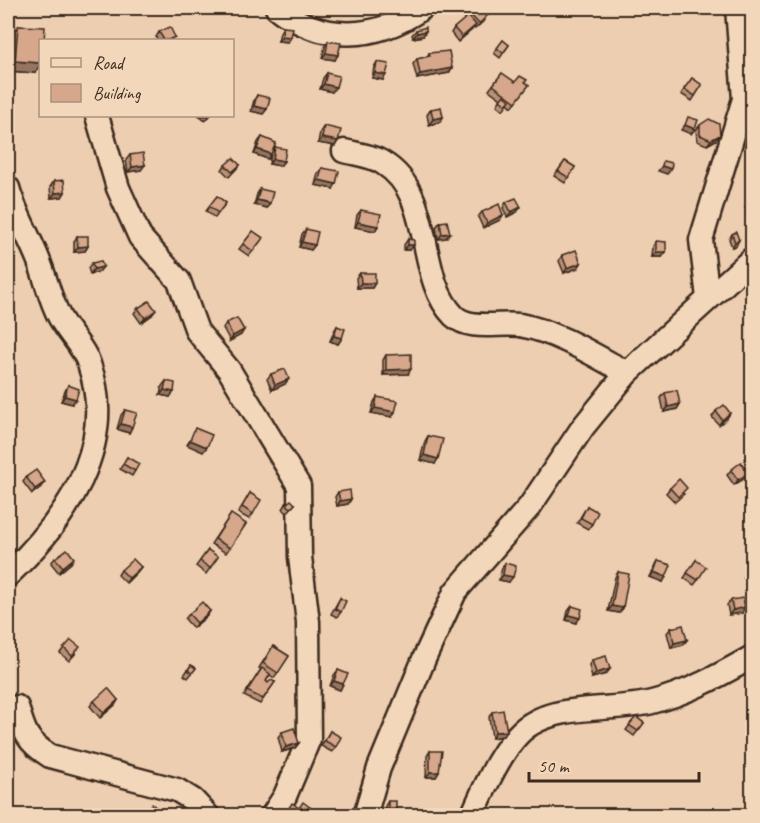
<svg xmlns="http://www.w3.org/2000/svg" width="760" height="823" font-family="Caveat,sans-serif">
	<style>
		.lines { fill: none; stroke-linecap: round; stroke-linejoin: round }
		.street-casing { stroke: #3b2a1e; stroke-width: 27 }
		.street { stroke: #f3d7ba; stroke-width: 22 }
		.wall { fill: #b89077; stroke: #3b2a1e; stroke-width: 1.5 }
		.shaded-wall { fill: #967561; stroke: #3b2a1e; stroke-width: 1.5 }
		.building { fill: #d6a78a; stroke: #3b2a1e; stroke-width: 1.5 }
	</style>
	<rect width="100%" height="100%" fill="#eeceb1"/>
	<filter id="ink" filterUnits="userSpaceOnUse"><feTurbulence type="fractalNoise" baseFrequency=".0167" numOctaves="2"/><feDisplacementMap in="SourceGraphic" scale="12" xChannelSelector="R" yChannelSelector="G"/><feConvolveMatrix kernelMatrix="1 2 1 2 8 2 1 2 1" color-interpolation-filters="sRGB"/></filter>
	<g filter="url(#ink)">
		<g class="lines">
			<defs>
				<g id="street">
					<path d="M277,8C322,43 376,41 422,8"/>
					<polyline points="97,116 118,188 140,237 179,281 197,331 229,370 299,486 300,557 308,622 309,739 285,796 272,816"/>
					<path d="M344,151C356,154 373,156 383,163C436,195 415,277 454,316C470,331 500,322 520,325C558,332 594,355 627,373"/>
					<path d="M8,188C15,213 28,234 38,259C46,278 50,300 60,318C69,334 84,348 89,364C118,446 65,521 8,575"/>
					<polyline points="708,298 701,240 744,99 737,8"/>
					<path d="M17,707C24,732 27,742 50,756L177,790L193,800L208,816"/>
					<polyline points="365,816 379,768 424,659 455,592 530,506 583,427 627,373 752,259"/>
					<path d="M472,816C484,789 505,739 531,724C562,704 616,711 652,702C688,693 720,675 752,657"/>
				</g>
			</defs>
			<use href="#street" class="street-casing"/>
			<use href="#street" class="street"/>
		</g>
		<g class="wall">
			<polygon points="469,13 485,20 475,29 474,27 458,42 451,33 454,28 465,19"/>
			<polygon points="18,26 35,73 8,71 11,36"/>
			<polygon points="283,27 291,37 288,42 278,41 280,32"/>
			<polygon points="416,30 423,36 413,38 412,35"/>
			<polygon points="159,32 172,40 157,40 156,37"/>
			<polygon points="503,40 509,45 500,58 494,53"/>
			<polygon points="328,41 335,60 322,58 325,46"/>
			<polygon points="429,53 449,73 417,79 413,64 417,59 427,57"/>
			<polygon points="377,62 383,80 372,78 374,67"/>
			<polygon points="327,73 332,92 320,89 323,78"/>
			<polygon points="502,73 515,82 525,82 529,85 512,107 508,103 503,110 497,105 501,99 489,90"/>
			<polygon points="692,78 702,85 692,101 681,94"/>
			<polygon points="257,95 267,109 263,114 251,111 254,100"/>
			<polygon points="431,109 443,117 440,122 429,125 427,115"/>
			<polygon points="199,116 210,116 205,121"/>
			<polygon points="700,125 716,140 707,145 697,141 696,130"/>
			<polygon points="324,126 338,141 335,146 318,143 320,132"/>
			<polygon points="262,137 273,151 275,147 284,161 280,166 269,164 271,154 268,159 254,154 258,142"/>
			<polygon points="130,155 141,170 128,172 126,160"/>
			<polygon points="565,161 575,167 565,183 554,176"/>
			<polygon points="225,165 240,165 229,177 222,170"/>
			<polygon points="322,168 333,189 315,185 318,173"/>
			<polygon points="54,181 65,192 62,197 51,198 50,187"/>
			<polygon points="260,189 267,208 254,205 257,194"/>
			<polygon points="217,196 226,203 215,218 206,211"/>
			<polygon points="753,200 753,221 745,208 749,203"/>
			<polygon points="506,202 517,212 507,217 503,208"/>
			<polygon points="361,210 378,226 375,231 355,227 357,215"/>
			<polygon points="482,212 500,220 483,228 478,217"/>
			<polygon points="440,222 450,233 446,238 438,239 436,227"/>
			<polygon points="306,229 315,245 311,250 299,247 302,234"/>
			<polygon points="253,231 263,238 249,256 239,249"/>
			<polygon points="736,232 736,246 732,247 729,239 732,234"/>
			<polygon points="77,236 88,246 85,251 74,252 74,242"/>
			<polygon points="408,239 410,250 404,250 404,245"/>
			<polygon points="656,241 666,252 662,257 652,257 653,246"/>
			<polygon points="562,255 581,263 578,268 564,273 559,261"/>
			<polygon points="92,263 99,272 90,274 88,268"/>
			<polygon points="360,273 375,283 372,288 357,288 356,278"/>
			<polygon points="138,308 152,315 141,323 134,313"/>
			<polygon points="226,323 241,335 230,341 223,328"/>
			<polygon points="337,326 342,338 338,344 330,341 334,331"/>
			<polygon points="386,355 408,374 383,375 383,360"/>
			<polygon points="271,374 285,384 272,390 267,379"/>
			<polygon points="166,381 170,397 160,395 162,386"/>
			<polygon points="68,385 72,404 61,401 65,391"/>
			<polygon points="665,393 680,404 677,409 664,412 661,398"/>
			<polygon points="377,397 392,417 371,413 374,402"/>
			<polygon points="125,410 132,427 129,433 117,429 121,415"/>
			<polygon points="716,411 730,413 727,418 719,425 712,417"/>
			<polygon points="428,436 435,464 420,460 425,441"/>
			<polygon points="127,457 135,471 132,476 120,469"/>
			<polygon points="731,470 745,478 734,485 727,475"/>
			<polygon points="26,477 41,487 32,494 23,482"/>
			<polygon points="670,488 684,494 675,502 666,493"/>
			<polygon points="338,492 351,499 348,504 337,506 335,497"/>
			<polygon points="250,493 253,514 249,519 238,513"/>
			<polygon points="286,504 295,504 287,513 283,509"/>
			<polygon points="587,506 592,524 588,529 577,523"/>
			<polygon points="231,514 246,524 226,553 211,544"/>
			<polygon points="208,550 218,557 206,574 196,566"/>
			<polygon points="55,558 71,563 59,573 51,563"/>
			<polygon points="750,559 753,579 744,578 746,564"/>
			<polygon points="696,560 698,580 694,585 684,578"/>
			<polygon points="658,561 663,582 650,577 655,566"/>
			<polygon points="505,563 509,582 499,580 502,568"/>
			<polygon points="141,567 137,572 126,583 118,575 121,570"/>
			<polygon points="618,572 623,608 619,613 608,611 615,577"/>
			<polygon points="340,598 341,612 337,617 331,614"/>
			<polygon points="731,600 742,613 729,615 727,605"/>
			<polygon points="572,606 576,623 566,620 568,611"/>
			<polygon points="210,611 207,616 193,628 185,619 189,614"/>
			<polygon points="671,628 683,645 671,648 667,633"/>
			<polygon points="273,646 289,656 274,678 270,675 266,681 268,683 275,682 260,704 244,696 261,669 259,668"/>
			<polygon points="64,648 76,653 69,661 60,653"/>
			<polygon points="592,660 610,669 606,674 592,678 589,665"/>
			<polygon points="191,665 196,668 188,678 184,675"/>
			<polygon points="338,670 343,684 340,690 330,686 334,675"/>
			<polygon points="118,700 115,705 100,718 90,706 94,701"/>
			<polygon points="492,712 503,736 492,738 489,717"/>
			<polygon points="636,717 644,723 634,736 626,730"/>
			<polygon points="330,731 336,747 332,752 321,746"/>
			<polygon points="282,732 299,743 295,748 282,752 278,737"/>
			<polygon points="430,751 439,772 436,777 426,777 427,756"/>
			<polygon points="388,801 396,811 392,816 384,816 385,806"/>
		</g>
		<g class="shaded-wall">
			<polygon points="476,25 472,30 458,42 462,37"/>
			<polygon points="426,31 423,36 413,38 417,33"/>
			<polygon points="282,36 291,37 288,42 278,41"/>
			<polygon points="326,53 338,55 335,60 322,58"/>
			<polygon points="15,61 40,63 40,65 35,73 8,71"/>
			<polygon points="452,68 449,73 417,79 420,74"/>
			<polygon points="375,73 386,75 383,80 372,78"/>
			<polygon points="324,84 336,87 332,92 320,89"/>
			<polygon points="254,106 267,109 263,114 251,111"/>
			<polygon points="443,117 440,122 429,125 433,119"/>
			<polygon points="685,125 695,129 691,134 681,130"/>
			<polygon points="720,135 716,140 707,145 711,140"/>
			<polygon points="322,138 338,141 335,146 318,143"/>
			<polygon points="257,149 271,154 268,159 254,154"/>
			<polygon points="273,159 284,161 280,166 269,164"/>
			<polygon points="145,165 141,170 128,172 132,167"/>
			<polygon points="662,166 671,169 667,174 658,171"/>
			<polygon points="319,180 336,184 333,189 315,185"/>
			<polygon points="65,192 62,197 51,198 55,193"/>
			<polygon points="257,200 270,203 267,208 254,205"/>
			<polygon points="521,207 517,212 507,217 511,212"/>
			<polygon points="503,215 500,220 483,228 487,223"/>
			<polygon points="358,222 378,226 375,231 355,227"/>
			<polygon points="450,233 446,238 438,239 442,234"/>
			<polygon points="739,240 736,246 732,247 735,242"/>
			<polygon points="302,242 315,245 311,250 299,247"/>
			<polygon points="408,245 414,245 410,250 404,250"/>
			<polygon points="88,246 85,251 74,252 78,247"/>
			<polygon points="656,252 666,252 662,257 652,257"/>
			<polygon points="581,263 578,268 564,273 567,268"/>
			<polygon points="103,267 99,272 90,274 94,269"/>
			<polygon points="361,283 375,283 372,288 357,288"/>
			<polygon points="156,310 152,315 141,323 145,318"/>
			<polygon points="244,330 241,335 230,341 233,336"/>
			<polygon points="334,336 342,338 338,344 330,341"/>
			<polygon points="411,369 408,374 383,375 386,370"/>
			<polygon points="289,379 285,384 272,390 275,385"/>
			<polygon points="164,390 174,392 170,397 160,395"/>
			<polygon points="65,396 76,399 72,404 61,401"/>
			<polygon points="680,404 677,409 664,412 668,407"/>
			<polygon points="375,408 395,412 392,417 371,413"/>
			<polygon points="730,413 727,418 719,425 722,420"/>
			<polygon points="121,424 132,427 129,433 117,429"/>
			<polygon points="190,440 207,447 203,452 187,445"/>
			<polygon points="424,455 438,459 435,464 420,460"/>
			<polygon points="748,473 745,478 734,485 738,480"/>
			<polygon points="45,482 41,487 32,494 35,489"/>
			<polygon points="351,499 348,504 337,506 340,501"/>
			<polygon points="74,558 71,563 59,573 63,567"/>
			<polygon points="141,567 137,572 126,583 129,578"/>
			<polygon points="654,572 666,577 663,582 650,577"/>
			<polygon points="747,572 753,573 753,579 744,578"/>
			<polygon points="503,575 513,577 509,582 499,580"/>
			<polygon points="612,606 623,608 619,613 608,611"/>
			<polygon points="745,607 742,613 729,615 733,610"/>
			<polygon points="210,611 207,616 193,628 197,623"/>
			<polygon points="569,615 580,618 576,623 566,620"/>
			<polygon points="687,640 683,645 671,648 674,643"/>
			<polygon points="610,669 606,674 592,678 596,673"/>
			<polygon points="334,681 343,684 340,690 330,686"/>
			<polygon points="118,700 115,705 100,718 104,713"/>
			<polygon points="507,731 503,736 492,738 495,732"/>
			<polygon points="299,743 295,748 282,752 286,747"/>
			<polygon points="14,767 10,772 8,773 8,770"/>
			<polygon points="430,772 439,772 436,777 426,777"/>
			<polygon points="388,811 396,811 392,816 384,816"/>
		</g>
		<g class="building">
			<polygon points="475,8 481,8 488,15 479,24 469,13"/>
			<polygon points="468,16 476,25 462,37 454,28"/>
			<polygon points="18,26 45,27 44,40 40,40 40,63 15,61"/>
			<polygon points="170,27 175,37 168,40 164,40 159,32"/>
			<polygon points="283,27 293,28 291,37 282,36"/>
			<polygon points="426,27 426,31 417,33 416,30"/>
			<polygon points="503,40 509,45 503,53 497,48"/>
			<polygon points="328,41 341,43 338,55 326,53"/>
			<polygon points="449,51 452,68 420,74 417,59 430,56 429,53"/>
			<polygon points="377,62 389,64 386,75 375,73"/>
			<polygon points="327,73 339,76 336,87 324,84"/>
			<polygon points="502,73 515,82 520,76 527,80 525,82 529,85 516,102 493,85"/>
			<polygon points="692,78 702,85 695,96 684,89"/>
			<polygon points="257,95 270,98 267,109 254,106"/>
			<polygon points="504,95 510,100 506,105 500,100"/>
			<polygon points="441,107 443,117 433,119 431,109"/>
			<polygon points="688,117 698,120 695,129 685,125"/>
			<polygon points="709,119 719,124 720,135 711,140 700,135 700,125"/>
			<polygon points="324,126 341,130 338,141 322,138"/>
			<polygon points="262,137 276,143 271,154 257,149"/>
			<polygon points="275,147 286,149 284,161 273,159"/>
			<polygon points="143,153 145,165 132,167 130,155"/>
			<polygon points="233,158 240,165 232,172 225,165"/>
			<polygon points="565,161 575,167 569,178 558,171"/>
			<polygon points="663,161 672,163 671,169 662,166"/>
			<polygon points="322,168 339,171 336,184 319,180"/>
			<polygon points="64,180 65,192 55,193 54,181"/>
			<polygon points="260,189 273,192 270,203 257,200"/>
			<polygon points="217,196 226,203 218,213 209,206"/>
			<polygon points="516,198 521,207 511,212 506,202"/>
			<polygon points="753,200 753,209 749,203"/>
			<polygon points="499,204 503,215 487,223 482,212"/>
			<polygon points="361,210 381,214 378,226 358,222"/>
			<polygon points="447,221 450,233 442,234 440,222"/>
			<polygon points="306,229 318,232 315,245 302,242"/>
			<polygon points="253,231 263,238 253,251 243,244"/>
			<polygon points="736,232 739,240 735,242 732,234"/>
			<polygon points="77,236 88,236 88,246 78,247"/>
			<polygon points="408,239 414,240 414,245 408,245"/>
			<polygon points="656,241 666,242 666,252 656,252"/>
			<polygon points="576,250 581,263 567,268 562,255"/>
			<polygon points="101,261 103,267 94,269 92,263"/>
			<polygon points="360,273 375,273 375,283 361,283"/>
			<polygon points="149,301 156,310 145,318 138,308"/>
			<polygon points="237,318 244,330 233,336 226,323"/>
			<polygon points="337,326 345,329 342,338 334,336"/>
			<polygon points="411,354 411,369 386,370 386,355"/>
			<polygon points="285,369 289,379 275,385 271,374"/>
			<polygon points="166,381 175,383 174,392 164,390"/>
			<polygon points="68,385 79,389 76,399 65,396"/>
			<polygon points="677,390 680,404 668,407 665,393"/>
			<polygon points="377,397 398,401 395,412 375,408"/>
			<polygon points="724,405 730,413 722,420 716,411"/>
			<polygon points="125,410 137,413 132,427 121,424"/>
			<polygon points="195,428 212,435 207,447 190,440"/>
			<polygon points="428,436 443,439 438,459 424,455"/>
			<polygon points="127,457 139,464 135,471 123,464"/>
			<polygon points="741,462 748,473 738,480 731,470"/>
			<polygon points="36,470 45,482 35,489 26,477"/>
			<polygon points="679,479 687,488 678,497 670,488"/>
			<polygon points="350,490 351,499 340,501 338,492"/>
			<polygon points="250,493 261,500 253,514 242,507"/>
			<polygon points="291,500 295,504 291,508 286,504"/>
			<polygon points="587,506 598,512 592,524 581,518"/>
			<polygon points="231,514 246,524 230,548 215,539"/>
			<polygon points="67,549 74,558 63,567 55,558"/>
			<polygon points="208,550 218,557 210,568 200,561"/>
			<polygon points="133,559 141,567 129,578 121,570"/>
			<polygon points="750,559 753,559 753,573 747,572"/>
			<polygon points="696,560 706,567 698,580 687,573"/>
			<polygon points="658,561 671,565 666,577 654,572"/>
			<polygon points="505,563 516,566 513,577 503,575"/>
			<polygon points="618,572 629,574 623,608 612,606"/>
			<polygon points="340,598 346,601 341,612 335,609"/>
			<polygon points="743,598 745,607 733,610 731,600"/>
			<polygon points="202,602 210,611 197,623 189,614"/>
			<polygon points="572,606 582,609 580,618 569,615"/>
			<polygon points="683,625 687,640 674,643 671,628"/>
			<polygon points="71,640 80,647 72,656 64,648"/>
			<polygon points="273,646 289,656 278,673 263,663"/>
			<polygon points="606,656 610,669 596,673 592,660"/>
			<polygon points="191,665 196,668 192,673 188,670"/>
			<polygon points="262,668 270,674 266,681 268,683 271,680 275,682 263,699 247,691"/>
			<polygon points="338,670 348,674 343,684 334,681"/>
			<polygon points="108,688 118,700 104,713 94,701"/>
			<polygon points="503,710 507,731 495,732 492,712"/>
			<polygon points="636,717 644,723 638,731 629,725"/>
			<polygon points="294,728 299,743 286,747 282,732"/>
			<polygon points="330,731 341,737 336,747 325,741"/>
			<polygon points="430,751 442,751 439,772 430,772"/>
			<polygon points="10,757 14,767 8,770 8,758"/>
			<rect x="388" y="801" width="8" height="10"/>
			<polygon points="303,802 311,808 307,814 299,808"/>
			<polygon points="292,803 310,816 284,816"/>
			<polygon points="152,804 162,812 159,816 143,816"/>
		</g>
	</g>
	<rect width="760" height="823" fill="none" stroke="#f3d7ba" stroke-width="30"/>
	<rect x="15" y="15" width="730" height="793" fill="none" stroke="#3b2a1e" stroke-width="2" filter="url(#ink)"/>
	<rect x="39" y="39" width="195" height="78" fill="#f3d7ba" stroke="#a9927c" stroke-width="1.5"/>
	<rect x="51" y="58" width="30" height="9" fill="#f3d7ba" stroke="#a9927c" stroke-width="1.5"/>
	<text x="93" y="69" font-size="18" fill="#3b2a1e">Road</text>
	<rect x="51" y="84" width="30" height="18" fill="#d6a78a" stroke="#a9927c" stroke-width="1.5"/>
	<text x="93" y="99" font-size="18" fill="#3b2a1e">Building</text>
	<path d="M529 772v9h170v-9" fill="none" stroke="#3b2a1e" stroke-width="3"/>
	<text x="538" y="772" font-size="18" fill="#3b2a1e" stroke="#f3d7ba" stroke-width="4.5" paint-order="stroke">50 m</text>
</svg>
